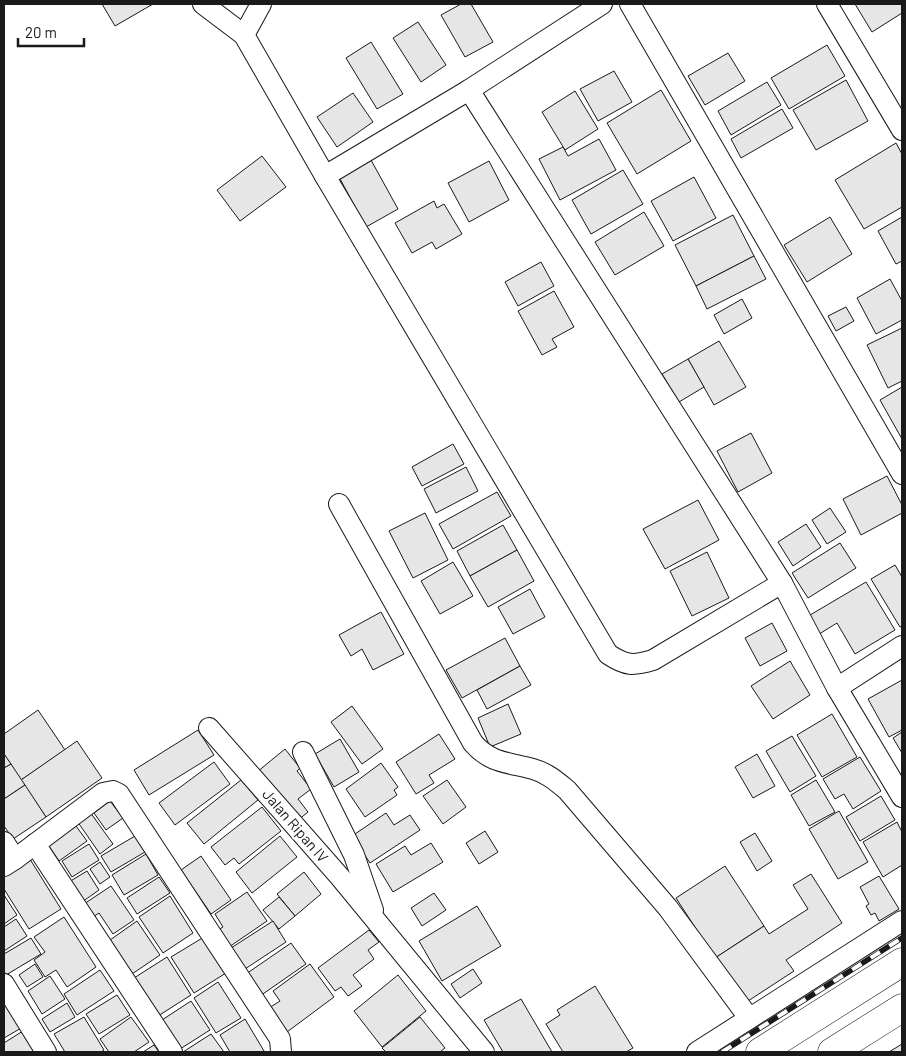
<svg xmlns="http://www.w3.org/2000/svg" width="906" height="1056" font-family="Barlow,sans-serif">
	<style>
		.building { fill: #e6e6e6; stroke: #1a1a1a }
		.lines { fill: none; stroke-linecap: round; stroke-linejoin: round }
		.street-casing { stroke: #1a1a1a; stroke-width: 22 }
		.highway-casing { stroke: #1a1a1a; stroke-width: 29 }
		.street { stroke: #fff; stroke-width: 20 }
		.highway { stroke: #fff; stroke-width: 28 }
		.rail-casing { stroke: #1a1a1a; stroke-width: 5.5 }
		.rail { stroke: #fff; stroke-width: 4; stroke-dasharray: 11; stroke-linecap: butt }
		.labels { text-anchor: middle; stroke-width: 4; stroke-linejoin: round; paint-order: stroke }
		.street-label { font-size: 15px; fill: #1a1a1a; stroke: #fff }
	</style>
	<rect width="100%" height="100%" fill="#fff"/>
	<g class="building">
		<polygon points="102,4 153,4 115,26"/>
		<polygon points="461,4 471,4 493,42 465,57 441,15"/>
		<polygon points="855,4 902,4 902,13 872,32"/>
		<polygon points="418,22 446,65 421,82 393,38"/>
		<polygon points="371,42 403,94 377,109 346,58"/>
		<polygon points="827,45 845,76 789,109 771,78"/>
		<polygon points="728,53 745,81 705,105 688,76"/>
		<polygon points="614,71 632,102 598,121 580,89"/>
		<polygon points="846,80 868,121 816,150 793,110"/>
		<polygon points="767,82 781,105 731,135 718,111"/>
		<polygon points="661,90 691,141 637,174 607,123"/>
		<polygon points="575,91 598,129 565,150 542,112"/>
		<polygon points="353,93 373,122 337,147 317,117"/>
		<polygon points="782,109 793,128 741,158 731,139"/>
		<polygon points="599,139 616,170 560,200 539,159 563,147 568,156"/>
		<polygon points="896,143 902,154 902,207 864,229 835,180"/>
		<polygon points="262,156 286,187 240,221 217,190"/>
		<polygon points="371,160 398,209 366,227 339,177"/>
		<polygon points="489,161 509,200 469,222 448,183"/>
		<polygon points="623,170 643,204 591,234 572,200"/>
		<polygon points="694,177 716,218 673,241 651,201"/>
		<polygon points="434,201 437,208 444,204 462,234 436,249 432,242 412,253 395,223"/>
		<polygon points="644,212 664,246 615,275 595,242"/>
		<polygon points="733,215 754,256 696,286 675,245"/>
		<polygon points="830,217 852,254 807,282 784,245"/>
		<polygon points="902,217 902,261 896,264 878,231"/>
		<polygon points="754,256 766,279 707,309 696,286"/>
		<polygon points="541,262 554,286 518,306 505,282"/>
		<polygon points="890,279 902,301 902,320 876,334 857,298"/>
		<polygon points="554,291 574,327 552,339 557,347 542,355 518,311"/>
		<polygon points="742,299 752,318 724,334 714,315"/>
		<polygon points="846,307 854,321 836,331 828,316"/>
		<polygon points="902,328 902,381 888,388 867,345"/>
		<polygon points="719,341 746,387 714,405 688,359"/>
		<polygon points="688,359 704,387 679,402 662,374"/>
		<polygon points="902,387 902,439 880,400"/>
		<polygon points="751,433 772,473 738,492 717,451"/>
		<polygon points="453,444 464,464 422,486 412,467"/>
		<polygon points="466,467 478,491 436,513 424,489"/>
		<polygon points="887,476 902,505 902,513 861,535 843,499"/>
		<polygon points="497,492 511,516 453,549 439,524"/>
		<polygon points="698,500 719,540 665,569 643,529"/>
		<polygon points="830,508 846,532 827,544 812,520"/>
		<polygon points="425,513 448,560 413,578 389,531"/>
		<polygon points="806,524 821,547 793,566 778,542"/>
		<polygon points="503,525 517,550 470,576 457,551"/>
		<polygon points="840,543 856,568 808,598 792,573"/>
		<polygon points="517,550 534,581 488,607 470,576"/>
		<polygon points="707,552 729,598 692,616 670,571"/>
		<polygon points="453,562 473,596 440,614 421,581"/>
		<polygon points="895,565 902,577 902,626 900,627 871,579"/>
		<polygon points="866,582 895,630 855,654 837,623 816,636 805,618"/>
		<polygon points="530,589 545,617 513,634 498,607"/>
		<polygon points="381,612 404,654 373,670 362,649 351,656 339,635"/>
		<polygon points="772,623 787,651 760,666 745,638"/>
		<polygon points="505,638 520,666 462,698 446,670"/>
		<polygon points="790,661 810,695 773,719 751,686"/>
		<polygon points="520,666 531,685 487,709 477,690"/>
		<polygon points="902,680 902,730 889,737 868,699"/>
		<polygon points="508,704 521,734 490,747 478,718"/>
		<polygon points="352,706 383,749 362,764 331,722"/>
		<polygon points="38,710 65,750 21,780 4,754 4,734"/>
		<polygon points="832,714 857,757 822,777 797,735"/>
		<polygon points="198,730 214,755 149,795 134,770"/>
		<polygon points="902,732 902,753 893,738"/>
		<polygon points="439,734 455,759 429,775 434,783 416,794 396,762"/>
		<polygon points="792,736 816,776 790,792 766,751"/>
		<polygon points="340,739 359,772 334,787 315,754"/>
		<polygon points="77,741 102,778 46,817 21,780"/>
		<polygon points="285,749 300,768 297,771 311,789 298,799 308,812 297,821 257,772"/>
		<polygon points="4,754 11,764 4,768"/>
		<polygon points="757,754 775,786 753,798 735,767"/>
		<polygon points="860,757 881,791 853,809 844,794 835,799 823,779"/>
		<polygon points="214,762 230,784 175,825 159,803"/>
		<polygon points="381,763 398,787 394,790 397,795 365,817 346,789"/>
		<polygon points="11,764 25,785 4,799 4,768"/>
		<polygon points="241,780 258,800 204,844 187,823"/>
		<polygon points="447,780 466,807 443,824 423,796"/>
		<polygon points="816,780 835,812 809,826 791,795"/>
		<polygon points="25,785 46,817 13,839 4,826 4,799"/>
		<polygon points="881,796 895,820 860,841 846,817"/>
		<polygon points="110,801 123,818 106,830 94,813"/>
		<polygon points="262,807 281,831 239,864 234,858 225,865 211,847"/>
		<polygon points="839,811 868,862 838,879 809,829"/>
		<polygon points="90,812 113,844 100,854 77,821"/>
		<polygon points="386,813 394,825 410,815 420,830 370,863 352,836"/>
		<polygon points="897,822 902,832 902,865 883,877 863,842"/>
		<polygon points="76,826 87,841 59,861 49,846"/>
		<polygon points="485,831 498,852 479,864 466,843"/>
		<polygon points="755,833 772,861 757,871 740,842"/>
		<polygon points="135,836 145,852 111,872 101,856"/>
		<polygon points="280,836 297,857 252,893 236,872"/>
		<polygon points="431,843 443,862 393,892 376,864 405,846 411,855"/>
		<polygon points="89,844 99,860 72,877 62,861"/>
		<polygon points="146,854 158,875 124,895 112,875"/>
		<polygon points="28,856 61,909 29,929 4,889 4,871"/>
		<polygon points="201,856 231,900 211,914 181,870"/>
		<polygon points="100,862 110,877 100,884 90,869"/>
		<polygon points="725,866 764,926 715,958 676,898"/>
		<polygon points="87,871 99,890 82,902 69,882"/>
		<polygon points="304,872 321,894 295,916 277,894"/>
		<polygon points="811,874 842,923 786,960 794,971 745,1003 715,958 764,926 769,934 808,909 793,885"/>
		<polygon points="879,876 899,909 879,921 875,913 871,915 866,906 869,904 860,887"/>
		<polygon points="159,877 170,893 137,914 127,898"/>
		<polygon points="111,886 134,920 113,934 99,913 93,917 84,904"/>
		<polygon points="247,892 267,921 229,947 218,930 223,927 215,914"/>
		<polygon points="434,893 446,910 422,926 411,908"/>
		<polygon points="4,895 17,915 4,924"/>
		<polygon points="170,896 193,933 163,953 139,917"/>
		<polygon points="279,897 295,916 279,929 263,910"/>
		<polygon points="477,906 501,946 442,981 419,941"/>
		<polygon points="64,917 96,967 67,987 56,970 45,977 34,960 45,952 34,937"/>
		<polygon points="16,919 27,936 4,951 4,927"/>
		<polygon points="137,921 160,955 132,974 110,940"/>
		<polygon points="273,921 286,942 245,969 231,948"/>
		<polygon points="369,930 379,942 368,950 374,959 353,975 362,986 348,996 341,987 335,991 318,968"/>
		<polygon points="204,937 226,973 194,993 171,957"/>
		<polygon points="31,938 41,954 6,975 4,971 4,954"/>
		<polygon points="291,943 306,964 260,996 246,974"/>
		<polygon points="167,957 191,995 158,1016 134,978"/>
		<polygon points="35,964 43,977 27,987 19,975"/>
		<polygon points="310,964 334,997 287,1032 269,1008 280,1001 273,991"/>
		<polygon points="473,969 482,983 460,998 451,984"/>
		<polygon points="100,970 114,991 77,1015 64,994"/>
		<polygon points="398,975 426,1011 382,1047 354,1011"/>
		<polygon points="50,976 65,999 42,1014 28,991"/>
		<polygon points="218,982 241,1018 216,1033 194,998"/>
		<polygon points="595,986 633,1048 626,1052 563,1052 546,1024 560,1015 557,1010"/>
		<polygon points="117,995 130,1015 99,1034 86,1014"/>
		<polygon points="4,997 23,1027 4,1038"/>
		<polygon points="521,999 552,1052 503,1052 484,1020"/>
		<polygon points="191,1001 210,1030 180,1049 162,1020"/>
		<polygon points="67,1003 75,1017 50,1032 42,1019"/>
		<polygon points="84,1017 104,1050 101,1052 65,1052 54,1034"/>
		<polygon points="131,1017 149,1042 134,1052 109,1052 100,1039"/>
		<polygon points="420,1017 445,1048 440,1052 386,1052 382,1048"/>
		<polygon points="245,1019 264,1051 261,1052 230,1052 220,1035"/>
		<polygon points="26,1029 39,1052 4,1052 4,1043"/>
		<polygon points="211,1034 224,1052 183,1052"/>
		<polygon points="902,1044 902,1052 889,1052"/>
		<polygon points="154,1045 159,1052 143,1052"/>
	</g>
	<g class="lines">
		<defs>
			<g id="street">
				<path d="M203,4L244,35L325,176L608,654C626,666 633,666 653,660L782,583"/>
				<polyline points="630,4 902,474"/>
				<polyline points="827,4 902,130"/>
				<polyline points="244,35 261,4"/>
				<polyline points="469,90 782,583 837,688 902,797"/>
				<polyline points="325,176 469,90 602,4"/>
				<path d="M339,504L473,743C491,764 509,762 533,769C547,773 556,781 567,790L668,908L749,1018"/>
				<polyline points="837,688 902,646"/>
				<polyline points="209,728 340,877 484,1052"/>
				<polyline points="303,752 354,855 373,910"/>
				<polyline points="4,842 15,859 4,866"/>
				<polyline points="35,844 172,1052"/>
				<polyline points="15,859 103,793 113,791 119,794 280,1039 281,1052"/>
				<polyline points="4,984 46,1052"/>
				<polyline points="697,1052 902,921"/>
			</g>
			<g id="highway">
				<polyline points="760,1052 902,962"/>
				<polyline points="832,1052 902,1008"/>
			</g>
		</defs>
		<use href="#street" class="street-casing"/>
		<use href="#highway" class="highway-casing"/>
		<use href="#street" class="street"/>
		<use href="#highway" class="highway"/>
		<defs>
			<polyline id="rail" points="722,1052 902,938"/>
		</defs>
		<use href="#rail" class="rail-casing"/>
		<use href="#rail" class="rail"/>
	</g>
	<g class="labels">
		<g class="street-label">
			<text transform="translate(295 826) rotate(49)" y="5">Jalan Ripan IV</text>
		</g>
	</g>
	<rect width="906" height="1056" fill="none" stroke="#1a1a1a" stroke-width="10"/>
	<path d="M18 38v8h66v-8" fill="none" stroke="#1a1a1a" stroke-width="2.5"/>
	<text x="25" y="38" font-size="15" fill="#1a1a1a" stroke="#ffffff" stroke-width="4" paint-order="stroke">20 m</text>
</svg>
